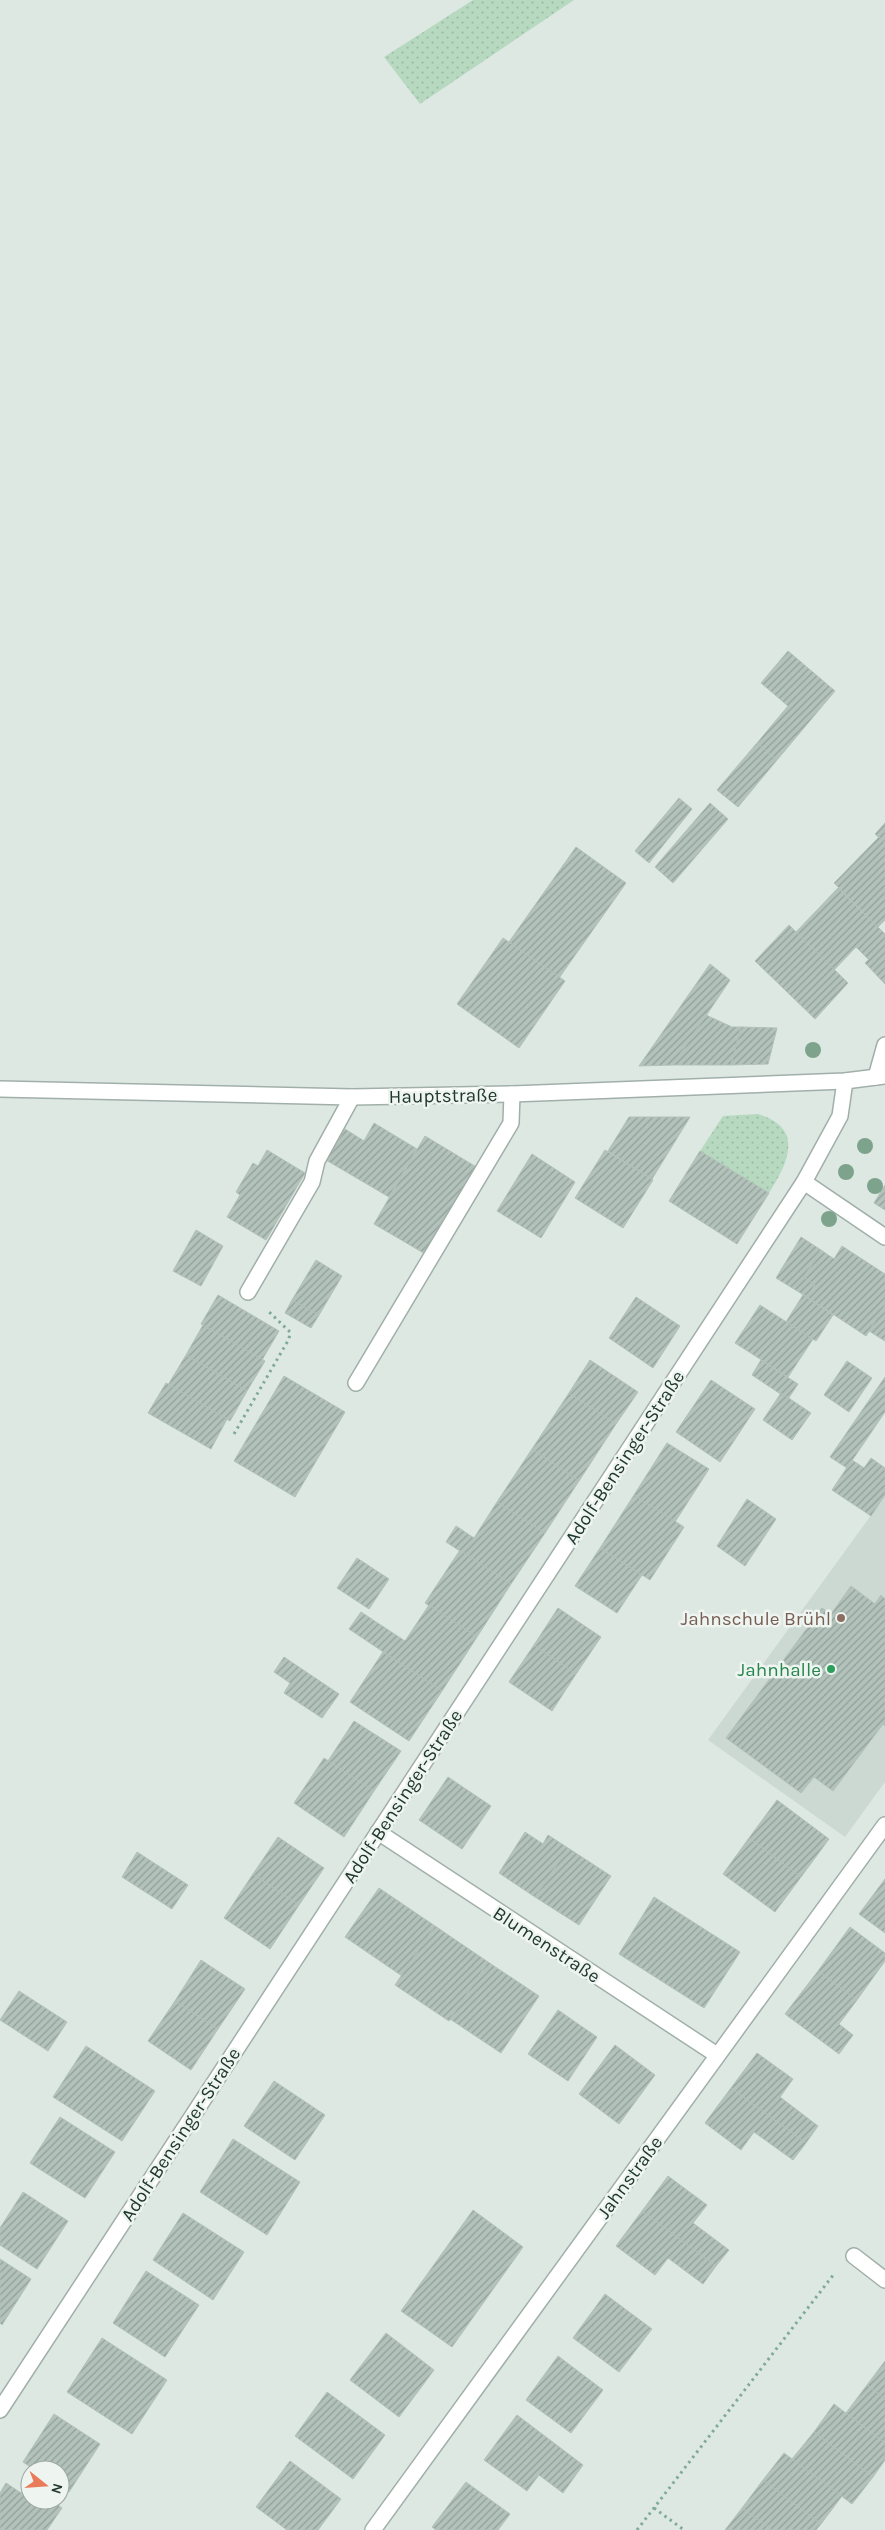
<svg xmlns="http://www.w3.org/2000/svg" width="885" height="2530" font-family="Karla,sans-serif">
	<style>
		.built { fill: #ccd8d2 }
		.grass { fill: url(#grass-dots) }
		.building { fill: url(#building-hatch); stroke: #b1c1ba }
		.lines { fill: none; stroke-linecap: round; stroke-linejoin: round }
		.service-casing { stroke: #a1afaa; stroke-width: 18 }
		.minor-casing { stroke: #a1afaa; stroke-width: 18 }
		.path { stroke: #80aa9c; stroke-width: 3; stroke-dasharray: 2.5 4; stroke-linecap: butt }
		.service { stroke: #fff; stroke-width: 15 }
		.minor { stroke: #fff; stroke-width: 15 }
		.tree { fill: #7da38c }
		.education-dot { fill: #8d6e63; stroke: #eef5f1; stroke-width: 2 }
		.leisure-dot { fill: #2e9e5b; stroke: #eef5f1; stroke-width: 2 }
		.labels { text-anchor: middle; stroke-width: 5; stroke-linejoin: round; paint-order: stroke }
		.street-label { font-size: 19px; fill: #203730; stroke: #eef5f1 }
		.education-label { font-size: 19px; fill: #785e54; stroke: #eef5f1; text-anchor: end }
		.leisure-label { font-size: 19px; fill: #27864d; stroke: #eef5f1; text-anchor: end }
	</style>
	<defs>
		<pattern id="grass-dots" width="8" height="8" patternUnits="userSpaceOnUse" patternTransform="scale(1.25)"><rect width="8" height="8" fill="#b7d9c0"/><path d="M2 2h.1M6 6h.1" fill="none" stroke="#9dbba5" stroke-width="1.8" stroke-linecap="round"/></pattern>
		<pattern id="building-hatch" width="6" height="6" patternUnits="userSpaceOnUse" patternTransform="scale(1.25)"><rect width="6" height="6" fill="#b3c3bc"/><path d="M-1 1l2-2M0 6l6-6M5 7l2-2" fill="none" stroke="#919f99"/></pattern>
	</defs>
	<rect width="100%" height="100%" fill="#dee8e3"/>
	<polygon class="built" points="885,1496 885,1782 845,1837 708,1740"/>
	<g class="grass">
		<polygon points="473,0 574,0 420,104 384,57"/>
		<path d="M758,1114C806,1129 787,1164 769,1193L700,1151L723,1116Z"/>
	</g>
	<g class="building">
		<polygon points="788,651 835,691 777,760 757,743 788,706 761,683"/>
		<polygon points="757,743 777,760 738,807 717,790"/>
		<polygon points="679,798 692,809 649,863 635,851"/>
		<polygon points="710,803 728,819 673,883 655,867"/>
		<polygon points="885,823 885,843 875,834"/>
		<polygon points="879,837 885,843 885,920 878,927 834,883"/>
		<polygon points="576,847 626,883 559,978 509,942"/>
		<polygon points="838,888 885,934 885,943 869,960 856,947 834,970 796,932"/>
		<polygon points="789,925 848,983 815,1019 755,961"/>
		<polygon points="503,938 565,981 519,1048 457,1004"/>
		<polygon points="885,943 885,984 865,963"/>
		<polygon points="710,964 730,980 673,1065 639,1066"/>
		<polygon points="706,1015 732,1027 741,1027 731,1065 673,1065"/>
		<polygon points="741,1027 777,1028 768,1064 731,1065"/>
		<polygon points="629,1117 690,1117 652,1179 608,1151"/>
		<polygon points="374,1123 417,1149 389,1197 326,1160 345,1129 364,1141"/>
		<polygon points="425,1136 478,1168 427,1255 374,1224"/>
		<polygon points="267,1150 305,1173 266,1240 227,1217 240,1195 236,1192 253,1163 258,1166"/>
		<polygon points="605,1150 653,1180 623,1228 575,1198"/>
		<polygon points="700,1151 769,1193 737,1244 669,1201"/>
		<polygon points="532,1154 575,1182 541,1238 497,1211"/>
		<polygon points="885,1185 885,1210 874,1203"/>
		<polygon points="196,1230 223,1246 201,1286 173,1271"/>
		<polygon points="801,1237 821,1250 804,1277 815,1285 807,1297 776,1278"/>
		<polygon points="842,1246 885,1274 885,1307 866,1336 807,1297 815,1285 804,1277 821,1250 834,1259"/>
		<polygon points="316,1260 342,1276 319,1315 292,1300"/>
		<polygon points="218,1295 279,1331 262,1360 201,1324"/>
		<polygon points="803,1295 833,1315 816,1341 786,1322"/>
		<polygon points="636,1297 680,1326 653,1368 609,1338"/>
		<polygon points="292,1300 319,1315 311,1328 285,1313"/>
		<polygon points="760,1305 813,1339 788,1377 735,1343"/>
		<polygon points="885,1305 885,1341 869,1331"/>
		<polygon points="203,1325 265,1361 247,1391 186,1355"/>
		<polygon points="186,1355 247,1391 230,1421 168,1385"/>
		<polygon points="590,1360 638,1392 616,1424 569,1393"/>
		<polygon points="761,1360 798,1384 788,1399 752,1375"/>
		<polygon points="847,1361 872,1378 849,1412 824,1395"/>
		<polygon points="284,1376 345,1412 295,1497 234,1461"/>
		<polygon points="885,1377 885,1412 847,1468 830,1457"/>
		<polygon points="711,1380 755,1409 720,1462 676,1432"/>
		<polygon points="166,1383 227,1419 211,1449 148,1413"/>
		<polygon points="569,1393 616,1424 579,1481 532,1449"/>
		<polygon points="781,1393 811,1413 792,1440 763,1420"/>
		<polygon points="667,1443 709,1469 675,1522 634,1495"/>
		<polygon points="532,1449 579,1481 545,1533 497,1502"/>
		<polygon points="871,1458 885,1468 885,1495 871,1516 832,1490 852,1460 864,1468"/>
		<polygon points="634,1495 684,1527 650,1580 600,1548"/>
		<polygon points="747,1499 776,1519 745,1566 717,1546"/>
		<polygon points="497,1502 545,1533 511,1584 446,1542 456,1526 474,1538"/>
		<polygon points="600,1548 642,1575 617,1613 575,1586"/>
		<polygon points="460,1550 511,1584 477,1637 425,1603"/>
		<polygon points="357,1558 389,1579 369,1609 337,1588"/>
		<polygon points="851,1586 875,1604 881,1595 885,1599 885,1726 883,1724 833,1791 814,1777 801,1793 726,1738 822,1608 831,1614"/>
		<polygon points="429,1605 477,1637 442,1691 349,1629 361,1612 405,1641"/>
		<polygon points="558,1608 601,1637 576,1674 534,1645"/>
		<polygon points="534,1645 576,1674 552,1711 509,1682"/>
		<polygon points="383,1652 442,1691 409,1741 350,1702"/>
		<polygon points="284,1657 339,1694 322,1718 284,1693 290,1683 274,1672"/>
		<polygon points="354,1721 401,1751 374,1791 328,1761"/>
		<polygon points="324,1758 374,1791 344,1837 294,1803"/>
		<polygon points="448,1777 491,1806 462,1849 419,1820"/>
		<polygon points="777,1800 829,1839 801,1877 749,1838"/>
		<polygon points="525,1832 543,1844 548,1835 568,1848 535,1897 499,1873"/>
		<polygon points="278,1837 324,1868 299,1905 253,1874"/>
		<polygon points="749,1838 801,1877 775,1912 723,1874"/>
		<polygon points="568,1848 611,1876 579,1925 535,1897"/>
		<polygon points="137,1852 188,1885 172,1909 122,1877"/>
		<polygon points="253,1874 299,1905 270,1949 224,1918"/>
		<polygon points="885,1879 885,1933 859,1914"/>
		<polygon points="379,1888 435,1926 402,1976 345,1937"/>
		<polygon points="654,1897 740,1952 704,2008 619,1954"/>
		<polygon points="435,1926 488,1962 449,2021 395,1985"/>
		<polygon points="850,1927 885,1953 885,1961 857,2000 818,1971"/>
		<polygon points="201,1960 245,1989 218,2029 175,2001"/>
		<polygon points="488,1962 539,1996 501,2053 450,2019"/>
		<polygon points="818,1971 857,2000 839,2024 853,2035 839,2054 785,2014"/>
		<polygon points="19,1991 67,2022 48,2051 0,2020"/>
		<polygon points="175,2001 218,2029 191,2070 148,2041"/>
		<polygon points="558,2010 597,2037 568,2081 528,2054"/>
		<polygon points="615,2045 655,2075 619,2124 579,2094"/>
		<polygon points="86,2046 155,2091 122,2141 53,2097"/>
		<polygon points="757,2053 793,2079 780,2097 818,2126 806,2143 731,2088"/>
		<polygon points="274,2081 325,2115 295,2160 244,2126"/>
		<polygon points="731,2088 806,2143 793,2160 754,2132 741,2150 705,2123"/>
		<polygon points="60,2117 115,2152 85,2198 30,2163"/>
		<polygon points="233,2139 300,2182 267,2235 200,2192"/>
		<polygon points="668,2176 707,2205 693,2223 729,2250 716,2266 642,2211"/>
		<polygon points="23,2192 68,2221 37,2269 0,2245 0,2228"/>
		<polygon points="473,2210 523,2247 452,2347 401,2311"/>
		<polygon points="642,2211 716,2266 703,2284 668,2258 655,2275 616,2246"/>
		<polygon points="183,2213 244,2252 213,2300 153,2260"/>
		<polygon points="0,2259 31,2279 2,2325 0,2323"/>
		<polygon points="146,2271 199,2305 165,2357 113,2323"/>
		<polygon points="605,2294 652,2329 619,2372 573,2338"/>
		<polygon points="386,2333 434,2370 399,2417 350,2380"/>
		<polygon points="102,2338 167,2380 132,2434 67,2392"/>
		<polygon points="558,2356 603,2390 571,2433 526,2400"/>
		<polygon points="885,2361 885,2399 867,2385"/>
		<polygon points="867,2385 885,2399 885,2443 846,2413"/>
		<polygon points="327,2392 385,2435 353,2479 295,2436"/>
		<polygon points="834,2404 885,2443 885,2460 873,2477 814,2432"/>
		<polygon points="54,2414 100,2444 69,2492 60,2486 60,2470 35,2470 23,2462"/>
		<polygon points="517,2415 583,2465 563,2493 539,2475 527,2491 484,2460"/>
		<polygon points="814,2432 873,2477 852,2504 792,2459"/>
		<polygon points="784,2453 842,2496 821,2524 763,2480"/>
		<polygon points="290,2461 341,2499 318,2530 287,2530 256,2507"/>
		<polygon points="763,2480 821,2524 816,2530 772,2530 742,2508"/>
		<polygon points="466,2482 510,2514 498,2530 436,2530 432,2527"/>
		<polygon points="6,2483 21,2493 27,2484 30,2486 30,2500 51,2500 62,2508 47,2530 0,2530 0,2493"/>
		<polygon points="742,2508 763,2523 772,2530 725,2530"/>
	</g>
	<g class="lines">
		<defs>
			<g id="service">
				<polyline points="248,1292 312,1182 317,1161 352,1097"/>
				<polyline points="356,1383 511,1123 512,1094"/>
			</g>
			<g id="minor">
				<polyline points="876,1077 885,1045"/>
				<polyline points="0,1089 352,1097 512,1094 845,1081 885,1076"/>
				<polyline points="804,1182 885,1237"/>
				<polyline points="378,1832 717,2055"/>
				<polyline points="854,2256 885,2280"/>
				<polyline points="0,2410 804,1182 840,1116 845,1081"/>
				<polyline points="373,2530 885,1825"/>
			</g>
		</defs>
		<use href="#service" class="service-casing"/>
		<use href="#minor" class="minor-casing"/>
		<g class="path">
			<polyline points="234,1434 289,1339 290,1332 267,1310"/>
			<polyline points="654,2508 684,2530"/>
			<polyline points="637,2530 834,2274"/>
		</g>
		<use href="#service" class="service"/>
		<use href="#minor" class="minor"/>
	</g>
	<g class="tree">
		<circle cx="813" cy="1050" r="8"/>
		<circle cx="865" cy="1146" r="8"/>
		<circle cx="846" cy="1172" r="8"/>
		<circle cx="875" cy="1186" r="8"/>
		<circle cx="829" cy="1219" r="8"/>
	</g>
	<circle class="education-dot" cx="841" cy="1618" r="5"/>
	<circle class="leisure-dot" cx="831" cy="1669" r="5"/>
	<g class="labels">
		<g class="street-label">
			<text transform="translate(443 1095) rotate(-1)" y="7">Hauptstraße</text>
			<text transform="translate(624 1457) rotate(-57)" y="7">Adolf-Bensinger-Straße</text>
			<text transform="translate(402 1796) rotate(-57)" y="7">Adolf-Bensinger-Straße</text>
			<text transform="translate(547 1944) rotate(33)" y="7">Blumenstraße</text>
			<text transform="translate(180 2134) rotate(-57)" y="7">Adolf-Bensinger-Straße</text>
			<text transform="translate(629 2177) rotate(-54)" y="7">Jahnstraße</text>
		</g>
		<g class="education-label">
			<text x="831" y="1625">Jahnschule Brühl</text>
		</g>
		<g class="leisure-label">
			<text x="821" y="1676">Jahnhalle</text>
		</g>
	</g>
	<g transform="translate(45 2485) rotate(107)"><circle r="24" fill="#eef5f1" stroke="#9ca9a4"/>
	<path d="M0-4L9 19L0 12L-9 19Z" fill="#e97b5b"/>
	<text y="-8" font-size="14" font-weight="bold" text-anchor="middle" fill="#203730">N</text>
	</g>
</svg>
